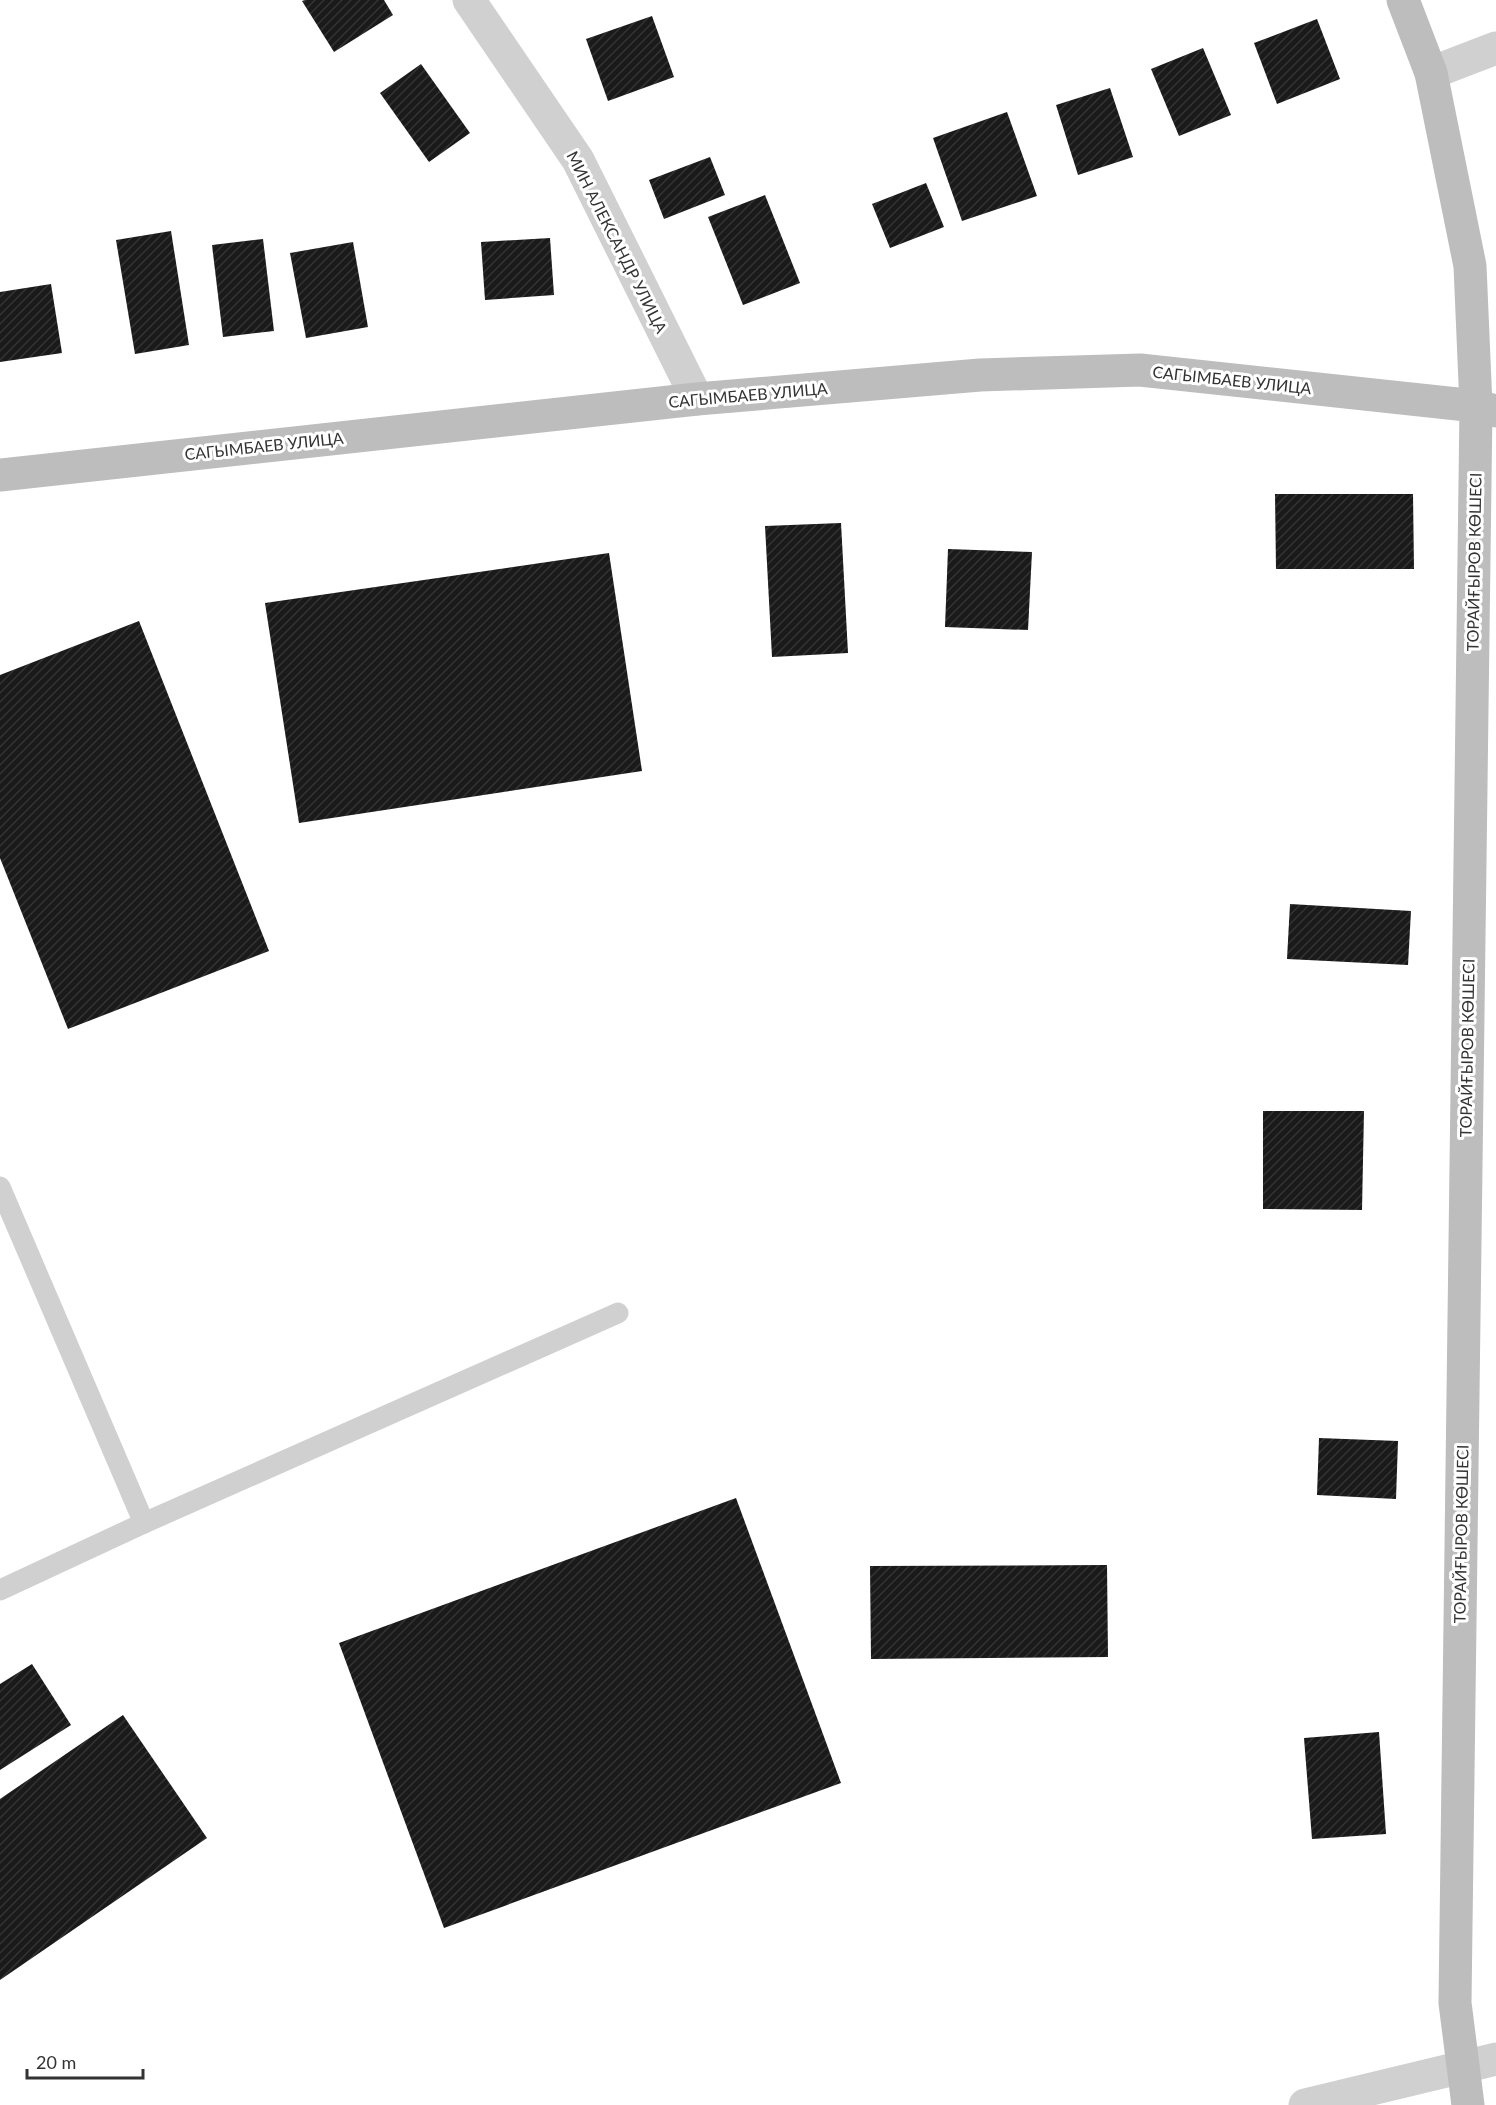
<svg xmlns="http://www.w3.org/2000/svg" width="1496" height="2105" font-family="Lato,sans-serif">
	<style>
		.building { fill: url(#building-hatch) }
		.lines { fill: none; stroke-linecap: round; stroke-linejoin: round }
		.lane { stroke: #d0d0d0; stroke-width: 21 }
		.street { stroke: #d0d0d0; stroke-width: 33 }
		.secondary { stroke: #bdbdbd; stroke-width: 33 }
		.labels { text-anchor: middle; stroke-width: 6; stroke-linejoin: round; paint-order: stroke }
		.street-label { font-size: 16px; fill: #333; stroke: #fff }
	</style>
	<defs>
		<pattern id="building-hatch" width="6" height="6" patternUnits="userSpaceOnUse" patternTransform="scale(1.5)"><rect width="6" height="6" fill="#1a1a1a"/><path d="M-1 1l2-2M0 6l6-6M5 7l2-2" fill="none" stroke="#333"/></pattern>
	</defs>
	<rect width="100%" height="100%" fill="#fff"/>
	<g class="building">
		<polygon points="305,0 384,0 393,15 334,52 302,1"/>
		<polygon points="652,16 674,77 608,101 586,39"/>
		<polygon points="1317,19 1340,79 1277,104 1254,43"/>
		<polygon points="1203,48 1231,115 1179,136 1151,69"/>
		<polygon points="421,64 470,133 429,162 380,93"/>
		<polygon points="1110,88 1133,157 1078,175 1056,105"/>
		<polygon points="1007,112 1037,196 962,221 933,138"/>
		<polygon points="710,157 725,195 664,219 649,180"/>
		<polygon points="926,183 944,227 890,248 872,204"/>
		<polygon points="765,195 800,283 743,305 708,217"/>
		<polygon points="171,231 189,345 135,354 116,240"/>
		<polygon points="550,238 554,295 485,300 481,242"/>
		<polygon points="263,239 274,331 223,337 212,245"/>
		<polygon points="353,242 368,327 306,338 290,253"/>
		<polygon points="51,284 62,353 0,362 0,292"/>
		<polygon points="1275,494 1413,494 1414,569 1276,569"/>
		<polygon points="841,523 848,653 772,657 765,526"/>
		<polygon points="948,549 1032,552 1028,630 945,627"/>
		<polygon points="609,553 642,771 299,823 265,603"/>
		<polygon points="139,621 269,951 68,1029 0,858 0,675"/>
		<polygon points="1290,904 1411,911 1408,965 1287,959"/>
		<polygon points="1263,1111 1364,1111 1362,1210 1263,1209"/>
		<polygon points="1319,1438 1398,1441 1396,1499 1317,1495"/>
		<polygon points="736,1498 841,1783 444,1928 339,1643"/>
		<polygon points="1107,1565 1108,1657 871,1659 870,1566"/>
		<polygon points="32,1664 71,1725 0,1770 0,1684"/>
		<polygon points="123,1715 207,1838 0,1980 0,1799"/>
		<polygon points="1379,1732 1386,1834 1312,1839 1304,1738"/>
	</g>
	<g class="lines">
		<g class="lane">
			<polyline points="0,1187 144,1523"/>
			<polyline points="0,1590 144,1523 618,1313"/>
		</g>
		<g class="street">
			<polyline points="469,0 578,160 697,399"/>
			<polyline points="1431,73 1496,48"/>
			<polyline points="1305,2105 1496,2059"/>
		</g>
		<g class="secondary">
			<polyline points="1403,0 1431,73 1470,266 1476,406 1455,2003 1468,2105"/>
			<polyline points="0,475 697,399 980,375 1140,370 1476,406 1496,411"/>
		</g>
	</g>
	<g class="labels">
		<g class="street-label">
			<text transform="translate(617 242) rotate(63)" y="6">МИН АЛЕКСАНДР УЛИЦА</text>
			<text transform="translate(1232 380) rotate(6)" y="6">САГЫМБАЕВ УЛИЦА</text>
			<text transform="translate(748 395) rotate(-5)" y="6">САГЫМБАЕВ УЛИЦА</text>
			<text transform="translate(264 446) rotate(-6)" y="6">САГЫМБАЕВ УЛИЦА</text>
			<text transform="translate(1474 562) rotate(-89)" y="6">ТОРАЙҒЫРОВ КӨШЕСІ</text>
			<text transform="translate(1467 1048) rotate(-89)" y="6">ТОРАЙҒЫРОВ КӨШЕСІ</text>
			<text transform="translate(1461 1534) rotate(-89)" y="6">ТОРАЙҒЫРОВ КӨШЕСІ</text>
		</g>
	</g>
	<path d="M27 2069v9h116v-9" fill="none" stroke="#333333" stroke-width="3"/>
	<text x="36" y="2069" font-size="18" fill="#333333" stroke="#ffffff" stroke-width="4.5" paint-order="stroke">20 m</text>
</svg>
